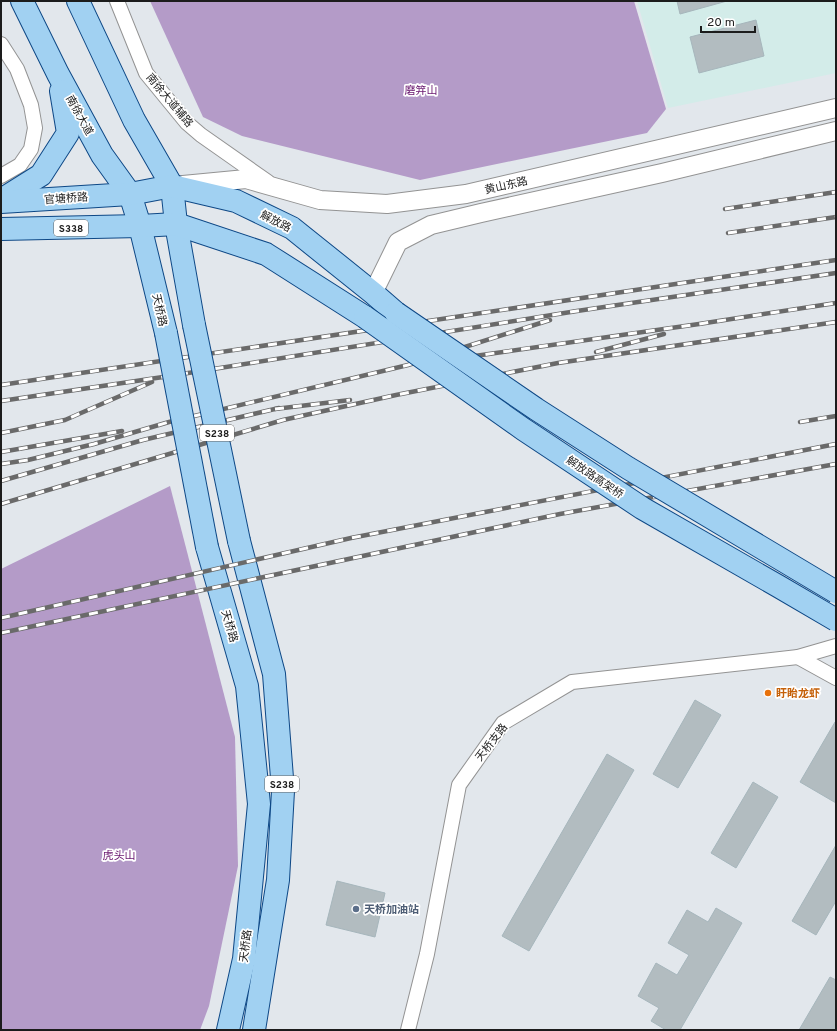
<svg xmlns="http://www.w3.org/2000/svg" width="837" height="1031" font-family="Overpass,'Noto Sans SC',sans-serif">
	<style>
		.commercial { fill: #d3ece9 }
		.forest { fill: #b49bc8 }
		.building { fill: #b2bcc0; stroke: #a6b6bc }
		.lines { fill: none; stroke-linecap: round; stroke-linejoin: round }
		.minor-casing { stroke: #939393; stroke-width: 16 }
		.tertiary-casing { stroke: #939393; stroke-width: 20 }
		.primary-casing { stroke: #0e4886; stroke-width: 24 }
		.minor { stroke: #fff; stroke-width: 14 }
		.tertiary { stroke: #fff; stroke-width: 18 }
		.primary { stroke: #a1d1f2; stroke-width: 22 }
		.rail-casing { stroke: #6a6a6a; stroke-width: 4.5 }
		.rail { stroke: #fff; stroke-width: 3; stroke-dasharray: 9; stroke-linecap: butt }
		.primary-bridge-casing { stroke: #0e4886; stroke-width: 24; stroke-linecap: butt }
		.primary-bridge { stroke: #a1d1f2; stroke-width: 22 }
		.food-dot { fill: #e8710a; stroke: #fff; stroke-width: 1.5 }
		.service-dot { fill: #5c6f8a; stroke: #fff; stroke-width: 1.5 }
		.labels { text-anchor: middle; stroke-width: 3.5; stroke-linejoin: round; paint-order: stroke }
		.shield { fill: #fff; stroke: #606060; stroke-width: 1 }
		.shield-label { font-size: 10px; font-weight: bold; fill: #1c1c1c }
		.park-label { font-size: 11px; fill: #68156e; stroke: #fff }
		.street-label { font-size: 11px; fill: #1c1c1c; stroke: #fff }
		.food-label { font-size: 11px; font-weight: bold; fill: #c56008; stroke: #fff; text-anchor: start }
		.service-label { font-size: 11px; font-weight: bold; fill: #4e5e75; stroke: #fff; text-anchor: start }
	</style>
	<rect width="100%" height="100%" fill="#e2e7ec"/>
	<polygon class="commercial" points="637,1 836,1 836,73 668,108"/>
	<g class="forest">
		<polygon points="150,1 634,1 666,109 647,133 420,180 242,136 203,117"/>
		<polygon points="170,486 235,737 238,866 209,1006 200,1030 1,1030 1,569"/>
	</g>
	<g class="building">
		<polygon points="677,1 727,1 680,14"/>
		<polygon points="756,20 764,56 699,73 690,37"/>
		<polygon points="695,700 721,715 678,788 653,774"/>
		<polygon points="835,722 836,723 836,803 800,782"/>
		<polygon points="607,754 634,770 529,951 502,936"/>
		<polygon points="753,782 778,797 736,868 711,853"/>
		<polygon points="836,845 836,901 816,935 792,921"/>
		<polygon points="337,881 385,893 375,937 326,925"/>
		<polygon points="716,908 742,923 680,1030 666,1030 651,1021 659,1008 638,996 656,963 677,975 689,955 668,943 687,910 708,922"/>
		<polygon points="830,977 836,980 836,1030 799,1030"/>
	</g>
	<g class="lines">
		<defs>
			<g id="minor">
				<polyline points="117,1 146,73 187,123 201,135 268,182"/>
				<polyline points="1,44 17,69 31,105 35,128 31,149 20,165 1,176"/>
				<polyline points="798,657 836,678"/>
				<polyline points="408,1030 427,954 459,785 503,723 572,682 798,657 836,646"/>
			</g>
			<g id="tertiary">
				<polyline points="183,185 246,179 320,200 387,204 466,194 836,108"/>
				<polyline points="373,293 398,242 431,225 481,213 662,173 836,131"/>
			</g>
			<g id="primary">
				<polyline points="22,1 58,74 102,155 130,194 140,226 166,333"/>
				<polyline points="78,1 134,120 172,186 176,224 194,325"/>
				<polyline points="1,200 41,175 68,133 61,91"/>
				<polyline points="1,202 130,194 172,186 236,201 292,228 373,293 396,313"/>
				<polyline points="1,229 140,226 176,224 266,254 365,317"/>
				<polyline points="239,541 274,674 283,791 278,880 254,1030"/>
				<polyline points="207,547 247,686 259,804 244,959 228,1030"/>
			</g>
		</defs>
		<use href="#minor" class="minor-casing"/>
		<use href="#tertiary" class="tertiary-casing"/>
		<use href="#primary" class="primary-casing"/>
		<use href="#minor" class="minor"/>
		<use href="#tertiary" class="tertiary"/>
		<use href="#primary" class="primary"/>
		<defs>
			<g id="rail">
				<polyline points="725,209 836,192"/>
				<polyline points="728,233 836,217"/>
				<polyline points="596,352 664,334"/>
				<polyline points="432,362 699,324 836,303"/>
				<polyline points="1,385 836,260"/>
				<polyline points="1,401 163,377 577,311 836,273"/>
				<polyline points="275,409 350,400"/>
				<polyline points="800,422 836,416"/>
				<polyline points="1,433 65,420 152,382"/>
				<polyline points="1,452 122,431"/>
				<polyline points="1,464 28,460 94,444 169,422 408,365 550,320"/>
				<polyline points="1,481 143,440 279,408"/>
				<polyline points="1,504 283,420 396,395 558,363 836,322"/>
				<polyline points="1,618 351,538 836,444"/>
				<polyline points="1,633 560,514 836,464"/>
			</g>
		</defs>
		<use href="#rail" class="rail-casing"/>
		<use href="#rail" class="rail"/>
		<defs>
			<g id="primary-bridge">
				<polyline points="396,313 536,409 628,468 836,592"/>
				<polyline points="365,317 523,429 642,508 778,586 836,620"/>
				<polyline points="194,325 239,541"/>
				<polyline points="166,333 207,547"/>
			</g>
		</defs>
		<use href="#primary-bridge" class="primary-bridge-casing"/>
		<use href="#primary-bridge" class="primary-bridge"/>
	</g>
	<circle class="food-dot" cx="768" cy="693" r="4"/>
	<circle class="service-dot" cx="356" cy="909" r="4"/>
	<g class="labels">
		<g class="shield">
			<rect x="54" y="220" width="34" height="16" rx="3"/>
			<rect x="200" y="425" width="34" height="16" rx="3"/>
			<rect x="265" y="776" width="34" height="16" rx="3"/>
		</g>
		<g class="shield-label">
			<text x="71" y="232">S338</text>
			<text x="217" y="437">S238</text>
			<text x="282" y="788">S238</text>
		</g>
		<g class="park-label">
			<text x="421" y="94">磨笄山</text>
			<text x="119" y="859">虎头山</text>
		</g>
		<g class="street-label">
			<text transform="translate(170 100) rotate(50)" y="4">南徐大道辅路</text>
			<text transform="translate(80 115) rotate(61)" y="4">南徐大道</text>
			<text transform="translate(506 185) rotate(-13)" y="4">黄山东路</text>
			<text transform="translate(66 198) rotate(-4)" y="4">官塘桥路</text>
			<text transform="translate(276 221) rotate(27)" y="4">解放路</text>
			<text transform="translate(160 310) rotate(77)" y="4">天桥路</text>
			<text transform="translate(595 477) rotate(34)" y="4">解放路高架桥</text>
			<text transform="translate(230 626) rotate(74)" y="4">天桥路</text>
			<text transform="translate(491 742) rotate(-52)" y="4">天桥支路</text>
			<text transform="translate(245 946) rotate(-83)" y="4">天桥路</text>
		</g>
		<g class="food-label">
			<text x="776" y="697">盱眙龙虾</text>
		</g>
		<g class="service-label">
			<text x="364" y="913">天桥加油站</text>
		</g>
	</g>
	<rect width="837" height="1031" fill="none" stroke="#1c1c1c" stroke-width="4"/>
	<path d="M701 26v6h54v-6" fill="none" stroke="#1c1c1c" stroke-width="2"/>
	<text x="707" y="26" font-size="12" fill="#1c1c1c" stroke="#ffffff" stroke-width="3" paint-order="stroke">20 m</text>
</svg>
